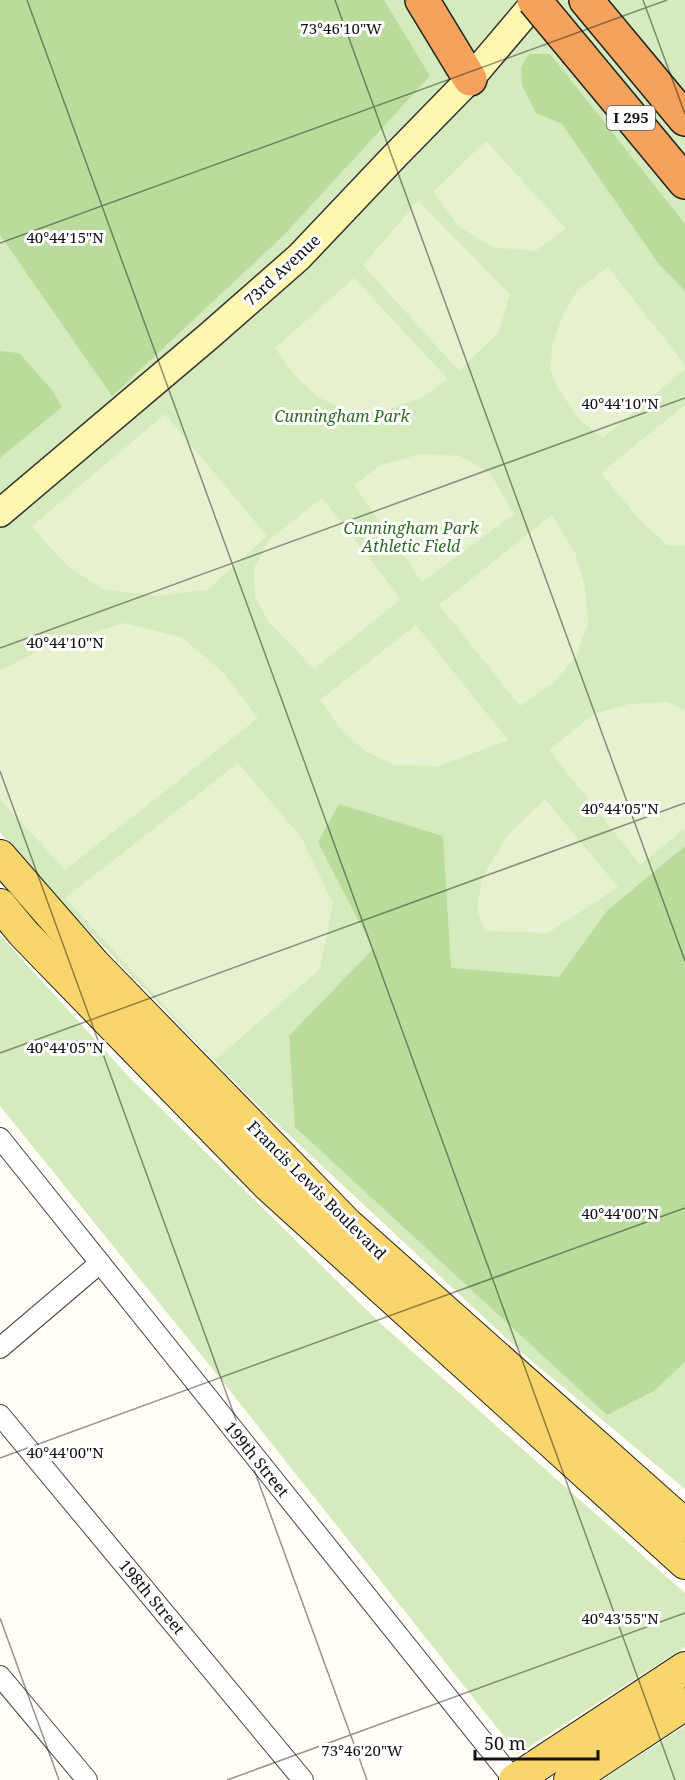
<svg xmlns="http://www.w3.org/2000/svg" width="685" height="1780" font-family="'Noto Serif',serif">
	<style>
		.green { fill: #d5ebbd }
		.forest { fill: #b9dc9c }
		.pitch { fill: #e6f2cf }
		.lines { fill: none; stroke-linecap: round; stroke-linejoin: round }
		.street-casing { stroke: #444; stroke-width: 22 }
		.secondary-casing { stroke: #333; stroke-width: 30 }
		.primary-casing { stroke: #222; stroke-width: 34 }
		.highway-casing { stroke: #222; stroke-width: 36 }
		.street { stroke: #fff; stroke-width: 20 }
		.secondary { stroke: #fff6b0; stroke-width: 27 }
		.primary { stroke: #f9d66b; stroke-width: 32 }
		.highway { stroke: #f5a25d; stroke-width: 33 }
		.highway-bridge-casing { stroke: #222; stroke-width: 36; stroke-linecap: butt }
		.highway-bridge { stroke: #f5a25d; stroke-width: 33 }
		.ticks { fill: none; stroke: #111; stroke-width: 1.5; stroke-opacity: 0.45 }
		.labels { text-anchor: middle; stroke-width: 6; stroke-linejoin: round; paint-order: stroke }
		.shield { fill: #fff; stroke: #585858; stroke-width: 1.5 }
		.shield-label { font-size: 15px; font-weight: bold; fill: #111 }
		.street-label { font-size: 16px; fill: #111; stroke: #fff }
		.park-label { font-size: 16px; font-style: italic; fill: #2f6b1f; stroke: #fff }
		.ticks-label { font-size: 15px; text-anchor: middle; fill: #111; stroke: #fff; stroke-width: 6; stroke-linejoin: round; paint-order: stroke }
	</style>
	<rect width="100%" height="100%" fill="#fffdf5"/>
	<g class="green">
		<polygon points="0,0 685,0 685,1489 521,1352 256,1104 123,967 51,891 0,832"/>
		<polygon points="0,935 129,1077 379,1322 685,1593 685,1647 518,1754 219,1377 0,1106"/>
		<polygon points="685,1726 685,1780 602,1780"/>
	</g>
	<g class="forest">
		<polygon points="0,0 384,0 430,76 284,235 112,396 0,235"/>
		<polygon points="529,54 550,54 685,224 685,291 658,263 562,124 536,113 522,85 521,67"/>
		<polygon points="0,351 19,353 52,390 62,407 0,458"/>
		<polygon points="339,804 443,836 451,968 559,977 607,911 685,846 685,1362 654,1391 607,1415 295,1127 289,1036 373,949 318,842"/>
	</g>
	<g class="pitch">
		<polygon points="486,141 566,229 535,251 492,247 457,225 433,192"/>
		<polygon points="418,201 510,294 499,332 459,371 363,265"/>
		<polygon points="608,267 685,365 685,369 603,438 578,418 558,388 550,370 553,342 564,313 577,291"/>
		<polygon points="354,278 448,379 423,397 386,411 347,411 318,397 293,374 275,348"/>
		<polygon points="685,405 685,546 667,545 638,518 601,473"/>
		<polygon points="165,414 267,536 207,590 156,596 103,589 69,567 45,542 32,526"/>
		<polygon points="421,454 460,456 490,473 514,514 422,582 354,485 381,465"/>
		<polygon points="322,498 401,599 314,669 268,621 255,597 254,568 270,539"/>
		<polygon points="552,515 575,553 585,587 588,624 575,658 553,683 520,706 439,605"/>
		<polygon points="125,623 181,637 223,672 258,718 65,870 0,799 0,671 51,644"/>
		<polygon points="416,625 508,740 439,766 394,765 365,751 339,727 320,700"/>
		<polygon points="668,702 685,711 685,828 640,865 549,750 594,714 629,704"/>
		<polygon points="238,763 301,837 333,903 320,969 215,1060 65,898"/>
		<polygon points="545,799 618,887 548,933 485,931 477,909 482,879 506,837"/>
	</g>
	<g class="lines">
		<defs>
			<g id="street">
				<polyline points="0,1138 514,1780"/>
				<polyline points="0,1348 100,1263"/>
				<polyline points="0,1415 303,1780"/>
				<polyline points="0,1676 87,1780"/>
			</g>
			<polyline id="secondary" points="0,513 209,336 299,257 390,161 470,79 537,0"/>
			<g id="primary">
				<polyline points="0,856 94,964 347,1224 685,1525"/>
				<polyline points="0,905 24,934 268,1185 685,1563"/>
				<polyline points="515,1780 685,1668"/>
				<polyline points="570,1780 685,1704"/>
			</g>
			<g id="highway">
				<polyline points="422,0 470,79"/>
				<polyline points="586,0 685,119"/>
				<polyline points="578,53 685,182"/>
			</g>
		</defs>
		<use href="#street" class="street-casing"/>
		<use href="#secondary" class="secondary-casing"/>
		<use href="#primary" class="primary-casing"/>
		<use href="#highway" class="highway-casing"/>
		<use href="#street" class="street"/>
		<use href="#secondary" class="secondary"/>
		<use href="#primary" class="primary"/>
		<use href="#highway" class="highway"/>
		<defs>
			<polyline id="highway-bridge" points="534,0 578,53"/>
		</defs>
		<use href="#highway-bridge" class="highway-bridge-casing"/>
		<use href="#highway-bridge" class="highway-bridge"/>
	</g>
	<path class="ticks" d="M27,0L675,1780M335,0L685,961M643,0L685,114M0,243L667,0M0,648L685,398M0,771L367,1780M0,1053L685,803M0,1458L685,1208M0,1618L59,1780M227,1780L685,1613"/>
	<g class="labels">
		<rect class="shield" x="607" y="106" width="48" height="24" rx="4.5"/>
		<g class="shield-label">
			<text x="631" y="123">I 295</text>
		</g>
		<g class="street-label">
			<text transform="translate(282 270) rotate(-43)" y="6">73rd Avenue</text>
			<text transform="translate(317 1190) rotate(45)" y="6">Francis Lewis Boulevard</text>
			<text transform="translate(257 1459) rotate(51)" y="6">199th Street</text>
			<text transform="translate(152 1597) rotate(50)" y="6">198th Street</text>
		</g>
		<g class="park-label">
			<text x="342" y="422">Cunningham Park</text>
			<text x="411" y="534">Cunningham Park<tspan x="411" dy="18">Athletic Field</tspan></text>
		</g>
	</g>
	<g class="ticks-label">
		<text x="341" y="34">73°46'10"W</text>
		<text x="65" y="243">40°44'15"N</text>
		<text x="620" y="409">40°44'10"N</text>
		<text x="65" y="648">40°44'10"N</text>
		<text x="620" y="814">40°44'05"N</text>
		<text x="65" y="1053">40°44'05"N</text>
		<text x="620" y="1219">40°44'00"N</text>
		<text x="65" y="1458">40°44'00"N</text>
		<text x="620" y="1624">40°43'55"N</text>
		<text x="362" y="1756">73°46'20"W</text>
	</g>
	<path d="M475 1750v9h123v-9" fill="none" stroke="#111111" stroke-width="3"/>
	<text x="484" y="1750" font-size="18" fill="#111111" stroke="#ffffff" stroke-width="4.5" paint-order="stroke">50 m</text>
</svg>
